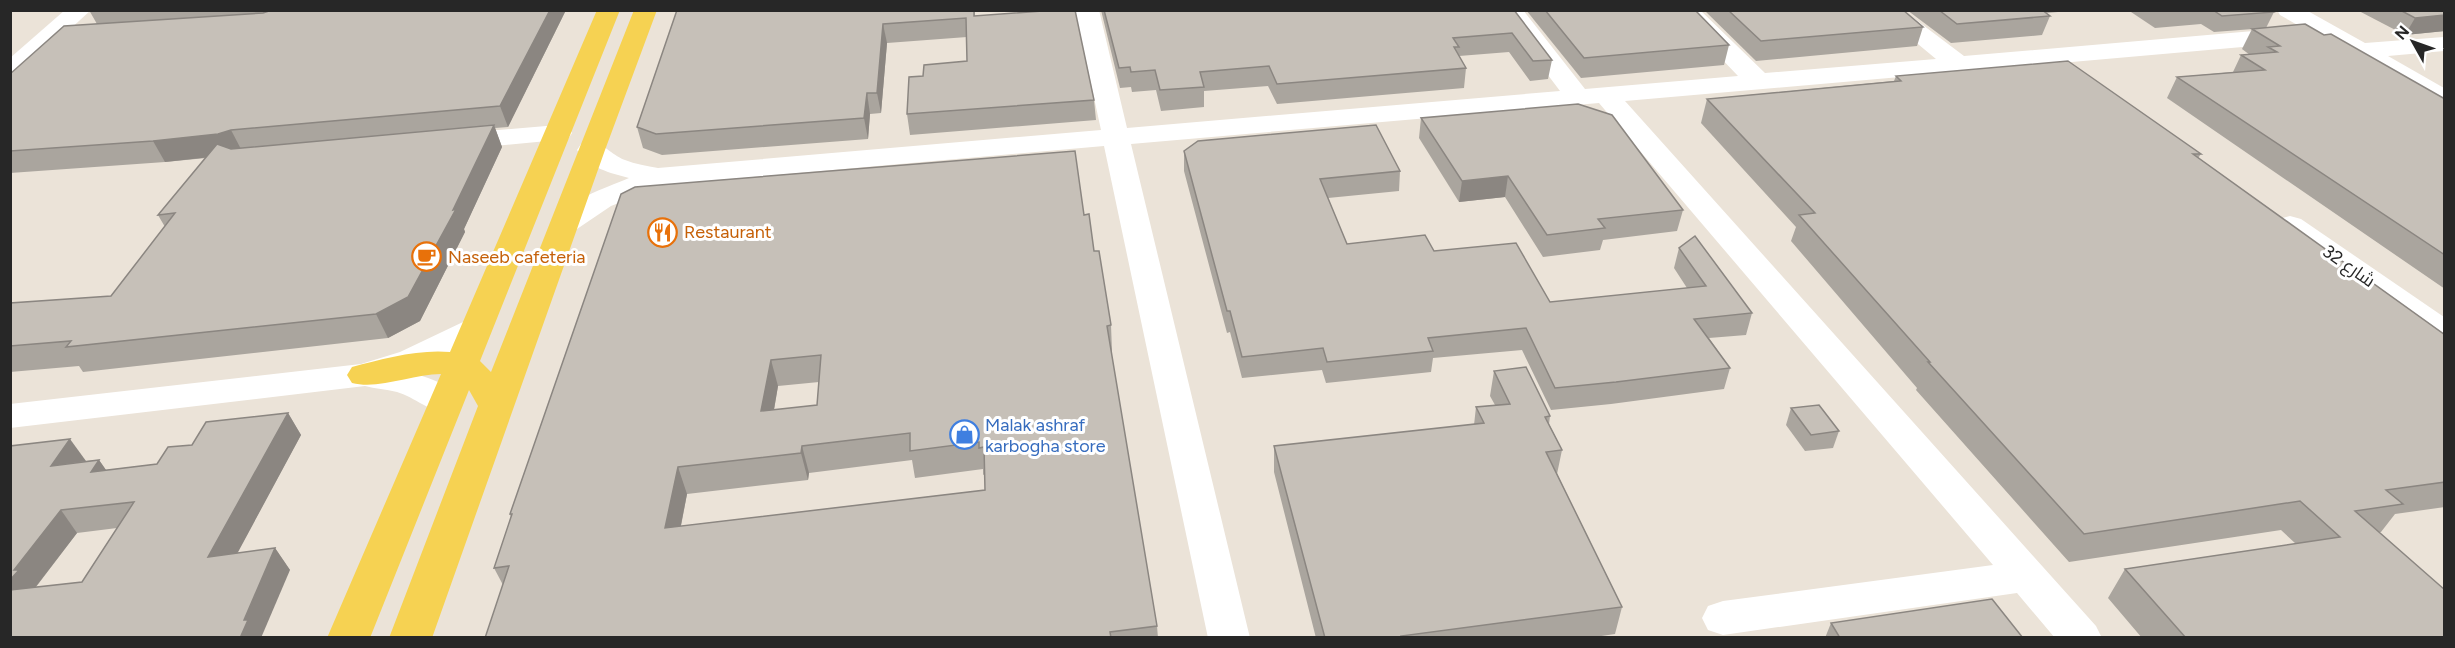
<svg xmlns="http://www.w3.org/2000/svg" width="2455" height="648" font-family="Figtree,Cairo,sans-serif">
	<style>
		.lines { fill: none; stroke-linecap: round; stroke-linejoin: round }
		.minor { fill: #fff; fill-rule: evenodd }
		.major { fill: #f6d252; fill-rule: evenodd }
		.wall { fill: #aaa59e; fill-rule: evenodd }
		.shaded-wall { fill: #8b8681 }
		.building { fill: #c6c0b8; stroke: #8b8681; stroke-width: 1.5; fill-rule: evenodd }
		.labels { text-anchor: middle; stroke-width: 6; stroke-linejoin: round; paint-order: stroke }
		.food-label { font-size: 18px; fill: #c56008; stroke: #fff; text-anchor: start }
		.street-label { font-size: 18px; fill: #272727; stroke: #fff }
		.shop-label { font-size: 18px; fill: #366cbe; stroke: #fff; text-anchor: start }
	</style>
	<rect width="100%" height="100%" fill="#ebe3d8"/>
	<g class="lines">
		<g class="minor">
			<polygon points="65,10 91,10 19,76 10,78 10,58"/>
			<path d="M1075,10H1099L1127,128L1560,91L1499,10H1523L1585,89L1738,76L1675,10H1700L1765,73L1936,59L1877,10H1903L1964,56L2301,27L2280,15L2277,10H2306L2365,43L2444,37V51L2388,56L2444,88V106L2435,104L2323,40L1625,101L2096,626L2102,638H2055L2017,593L1723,635L1708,630L1702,618L1708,606L1723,601L1993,565L1599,103L1131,144L1250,638H1208L1104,146L663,185L611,206L577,229L566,232L555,229L551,223C566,201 605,188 629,178C610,173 589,168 577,150L581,144C604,139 607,153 625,160C635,164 647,166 658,168L1101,130Z"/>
			<polygon points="558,125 568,127 572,133 568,139 453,150 443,148 439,142 443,136 453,134"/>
			<polygon points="2290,216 2301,219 2444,317 2444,342 2432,339 2279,231 2275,225 2279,219"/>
			<path d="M475,319L487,322L492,329L487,336L424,368L409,372C429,378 452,384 463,402L458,410C432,417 420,399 397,392C386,389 375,389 365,386L10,428V404L361,364L400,352L463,322Z"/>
		</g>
		<path class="major" d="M597,10H620L480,361L491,372L634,10H657L605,150L432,638H389L478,406L469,390L370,638H327L441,374C412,374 379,390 352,383L347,375L352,367C382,359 418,349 450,352Z"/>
	</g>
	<g class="wall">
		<polygon points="89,10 566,10 508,127 495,128 502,147 464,229 465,232 420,321 388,338 83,372 79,366 10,372 10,303 111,296 165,227 158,215 206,158 165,162 10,173 10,74 97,24"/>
		<polygon points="677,10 975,10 975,16 1094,100 1096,120 910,135 907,114 923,76 967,61 967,37 887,43 881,113 870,114 868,139 662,155 643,148 637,127"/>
		<polygon points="1101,10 1514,10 1552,60 1548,79 1530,81 1509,52 1459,56 1466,68 1464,88 1277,104 1268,86 1204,91 1204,107 1161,111 1156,90 1132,92 1131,87 1120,88"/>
		<polygon points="1526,10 1695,10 1729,45 1724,65 1581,78"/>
		<polygon points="1704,10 1903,10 1923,27 1917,46 1756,61"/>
		<polygon points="1907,10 2060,10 2058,12 2046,13 2050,16 2042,35 1951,43"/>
		<polygon points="2128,10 2272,10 2274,12 2266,28 2214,32 2201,24 2155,28"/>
		<polygon points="2357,10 2445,10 2445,31 2405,35"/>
		<polygon points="2252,29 2324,35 2445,99 2445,289 2167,98 2177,77 2233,72 2241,55 2250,55 2242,49"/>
		<polygon points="1896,76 2201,154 2198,158 2445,335 2445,507 2395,514 2381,532 2379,532 2445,638 2142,638 2108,598 2125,569 2296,544 2281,530 2069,562 1916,390 1917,388 1791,241 1796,227 1701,123 1707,99 1894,81"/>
		<polygon points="1421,118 1683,210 1677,231 1603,240 1600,250 1543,257 1505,197 1459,202 1419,138"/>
		<polygon points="1184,151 1400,171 1399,191 1328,198 1347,244 1434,251 1550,302 1687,288 1674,268 1679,248 1752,313 1746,335 1709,338 1730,368 1724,389 1611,404 1551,410 1522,350 1433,358 1431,372 1326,383 1322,370 1242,378 1230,332 1227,333 1184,171"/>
		<path d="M621,194L1094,251L1111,325L1112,351H1111L1157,626L1158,638H485L503,585L494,568L511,517L510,514ZM819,382L817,405L774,410L778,386ZM912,460L915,478L983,469V475L985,474V490L681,526L687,494L808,480L809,473Z"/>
		<polygon points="1494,371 1550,416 1549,424 1562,450 1557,474 1622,607 1615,634 1588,638 1316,638 1274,472 1274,446 1474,425 1476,407 1495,405 1490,396"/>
		<polygon points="1791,408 1839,431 1833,448 1805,451 1786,425"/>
		<path d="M288,413L301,435L237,553L275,548L290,570L10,638V446L86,461L99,460L106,470L157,464L192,445ZM117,528L82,582L36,587L77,533Z"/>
		<polygon points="1831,623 2023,638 1825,638"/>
	</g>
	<g class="shaded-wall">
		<polygon points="550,10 566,10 508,127 500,106"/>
		<polygon points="2445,15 2445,31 2405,35 2415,18"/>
		<polygon points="883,24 887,43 881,113 877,93"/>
		<polygon points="867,93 870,114 868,139 864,118"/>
		<polygon points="494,125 502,147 464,229 465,232 420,321 388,338 376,314 453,210"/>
		<polygon points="231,130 242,151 229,155 165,162 153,141"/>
		<polygon points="1508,176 1505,197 1459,202 1462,181"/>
		<polygon points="771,360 778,386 769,438 761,411"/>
		<polygon points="288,413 301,435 223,580 208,557"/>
		<polygon points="70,439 86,461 51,466"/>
		<polygon points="802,446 809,473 808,480 801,453"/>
		<polygon points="99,460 115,483 91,472"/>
		<polygon points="678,467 687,494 675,555 665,528"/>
		<polygon points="61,510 77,533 34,589 10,601 10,580 14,570"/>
		<polygon points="275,548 290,570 261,638 240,638 244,620"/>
	</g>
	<g class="building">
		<polygon points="272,10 550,10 500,106 231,130 218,134 153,141 10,151 10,74 64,26 263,13"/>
		<polygon points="677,10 974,10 974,16 1056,10 1075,10 1094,100 907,114 909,77 923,76 924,65 967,61 966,18 883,24 877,93 867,93 864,118 656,134 637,127"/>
		<polygon points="1104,10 1514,10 1552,60 1533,61 1512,33 1453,38 1459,47 1454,47 1466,68 1277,84 1269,66 1200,72 1204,87 1160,90 1155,70 1131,72 1130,67 1119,68"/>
		<polygon points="1545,10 1695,10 1729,45 1584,58"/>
		<polygon points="1728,10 1903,10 1923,27 1761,41"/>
		<polygon points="1939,10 2042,10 2050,16 1957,24"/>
		<polygon points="2213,10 2272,10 2274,12 2222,16"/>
		<polygon points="2400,10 2445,10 2445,15 2415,18"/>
		<polygon points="2305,24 2324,35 2331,34 2445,99 2445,255 2177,77 2265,70 2241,55 2277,52 2268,47 2280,46 2252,29"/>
		<polygon points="2068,61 2201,154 2193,154 2445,335 2445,482 2386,490 2403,504 2355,511 2445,590 2445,638 2186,638 2125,569 2340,537 2300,501 2084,534 1928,362 1930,362 1799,215 1815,213 1707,99 1901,81 1896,76"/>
		<polygon points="1578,104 1612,115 1683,210 1598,219 1605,228 1547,235 1508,176 1462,181 1421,118"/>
		<polygon points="494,125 453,210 456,209 408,297 376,314 66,347 71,341 10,346 10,303 111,296 175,213 158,215 217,144 231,149"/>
		<polygon points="1376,125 1400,171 1320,179 1347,244 1425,235 1434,251 1516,243 1550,302 1706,286 1679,248 1695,236 1752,313 1694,319 1730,368 1616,382 1555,388 1526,328 1428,338 1433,351 1327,362 1323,348 1242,357 1230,311 1227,311 1184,151 1198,141"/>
		<path d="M1075,151L1084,215L1089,214L1094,251H1099L1111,325L1107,326L1157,626L1110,632L1111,638H485L509,566L494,568L512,514H510L621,194L635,187ZM821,355L817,405L761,411L771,360ZM910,433V451L979,442V448L984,447L985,490L665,528L678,467L801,453L802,446Z"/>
		<polygon points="1526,367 1550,416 1545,417 1562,450 1546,452 1622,607 1401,636 1402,638 1325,638 1274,446 1484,423 1476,407 1510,404 1494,371"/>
		<polygon points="1819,405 1839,431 1811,435 1791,408"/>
		<polygon points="288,413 208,557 275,548 244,620 248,620 240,638 10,638 10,590 82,582 134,502 61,510 14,570 19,570 10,580 10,446 70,439 51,466 99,460 91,472 157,464 168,447 192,445 206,422"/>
		<polygon points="1992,599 2023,638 1840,638 1831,623"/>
	</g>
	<defs>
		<symbol id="restaurant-ring" viewBox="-11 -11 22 22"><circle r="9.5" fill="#fff" stroke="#e8710a" stroke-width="1.5"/><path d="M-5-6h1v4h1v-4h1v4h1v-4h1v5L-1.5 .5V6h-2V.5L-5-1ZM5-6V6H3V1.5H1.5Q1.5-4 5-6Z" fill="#e8710a"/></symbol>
		<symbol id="cafe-ring" viewBox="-11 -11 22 22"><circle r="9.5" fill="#fff" stroke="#e8710a" stroke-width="1.5"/><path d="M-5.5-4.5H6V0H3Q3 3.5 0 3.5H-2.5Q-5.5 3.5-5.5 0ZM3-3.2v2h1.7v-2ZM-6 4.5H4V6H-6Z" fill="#e8710a"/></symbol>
		<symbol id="shop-ring" viewBox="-11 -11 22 22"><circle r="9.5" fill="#fff" stroke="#3f7fe0" stroke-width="1.5"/><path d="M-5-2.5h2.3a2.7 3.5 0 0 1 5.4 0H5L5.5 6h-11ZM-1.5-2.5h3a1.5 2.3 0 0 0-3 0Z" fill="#3f7fe0"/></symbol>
	</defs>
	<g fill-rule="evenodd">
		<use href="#restaurant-ring" x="646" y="216" width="33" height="33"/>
		<use href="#cafe-ring" x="410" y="240" width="33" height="33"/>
		<use href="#shop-ring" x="948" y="418" width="33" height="33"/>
	</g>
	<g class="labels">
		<g class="food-label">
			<text x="684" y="238">Restaurant</text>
			<text x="448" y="263">Naseeb cafeteria</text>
		</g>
		<g class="street-label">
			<text transform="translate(2349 266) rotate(35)" y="6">شارع 32</text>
		</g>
		<g class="shop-label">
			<text x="985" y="431">Malak ashraf<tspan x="985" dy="21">karbogha store</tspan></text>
		</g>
	</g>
	<rect width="2455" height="648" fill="none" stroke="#272727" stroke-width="24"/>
	<g transform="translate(2413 42) rotate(310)" stroke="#ffffff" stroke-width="4.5" paint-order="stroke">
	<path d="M0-4.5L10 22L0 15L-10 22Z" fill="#272727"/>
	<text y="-9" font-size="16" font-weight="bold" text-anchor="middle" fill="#272727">N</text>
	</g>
</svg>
